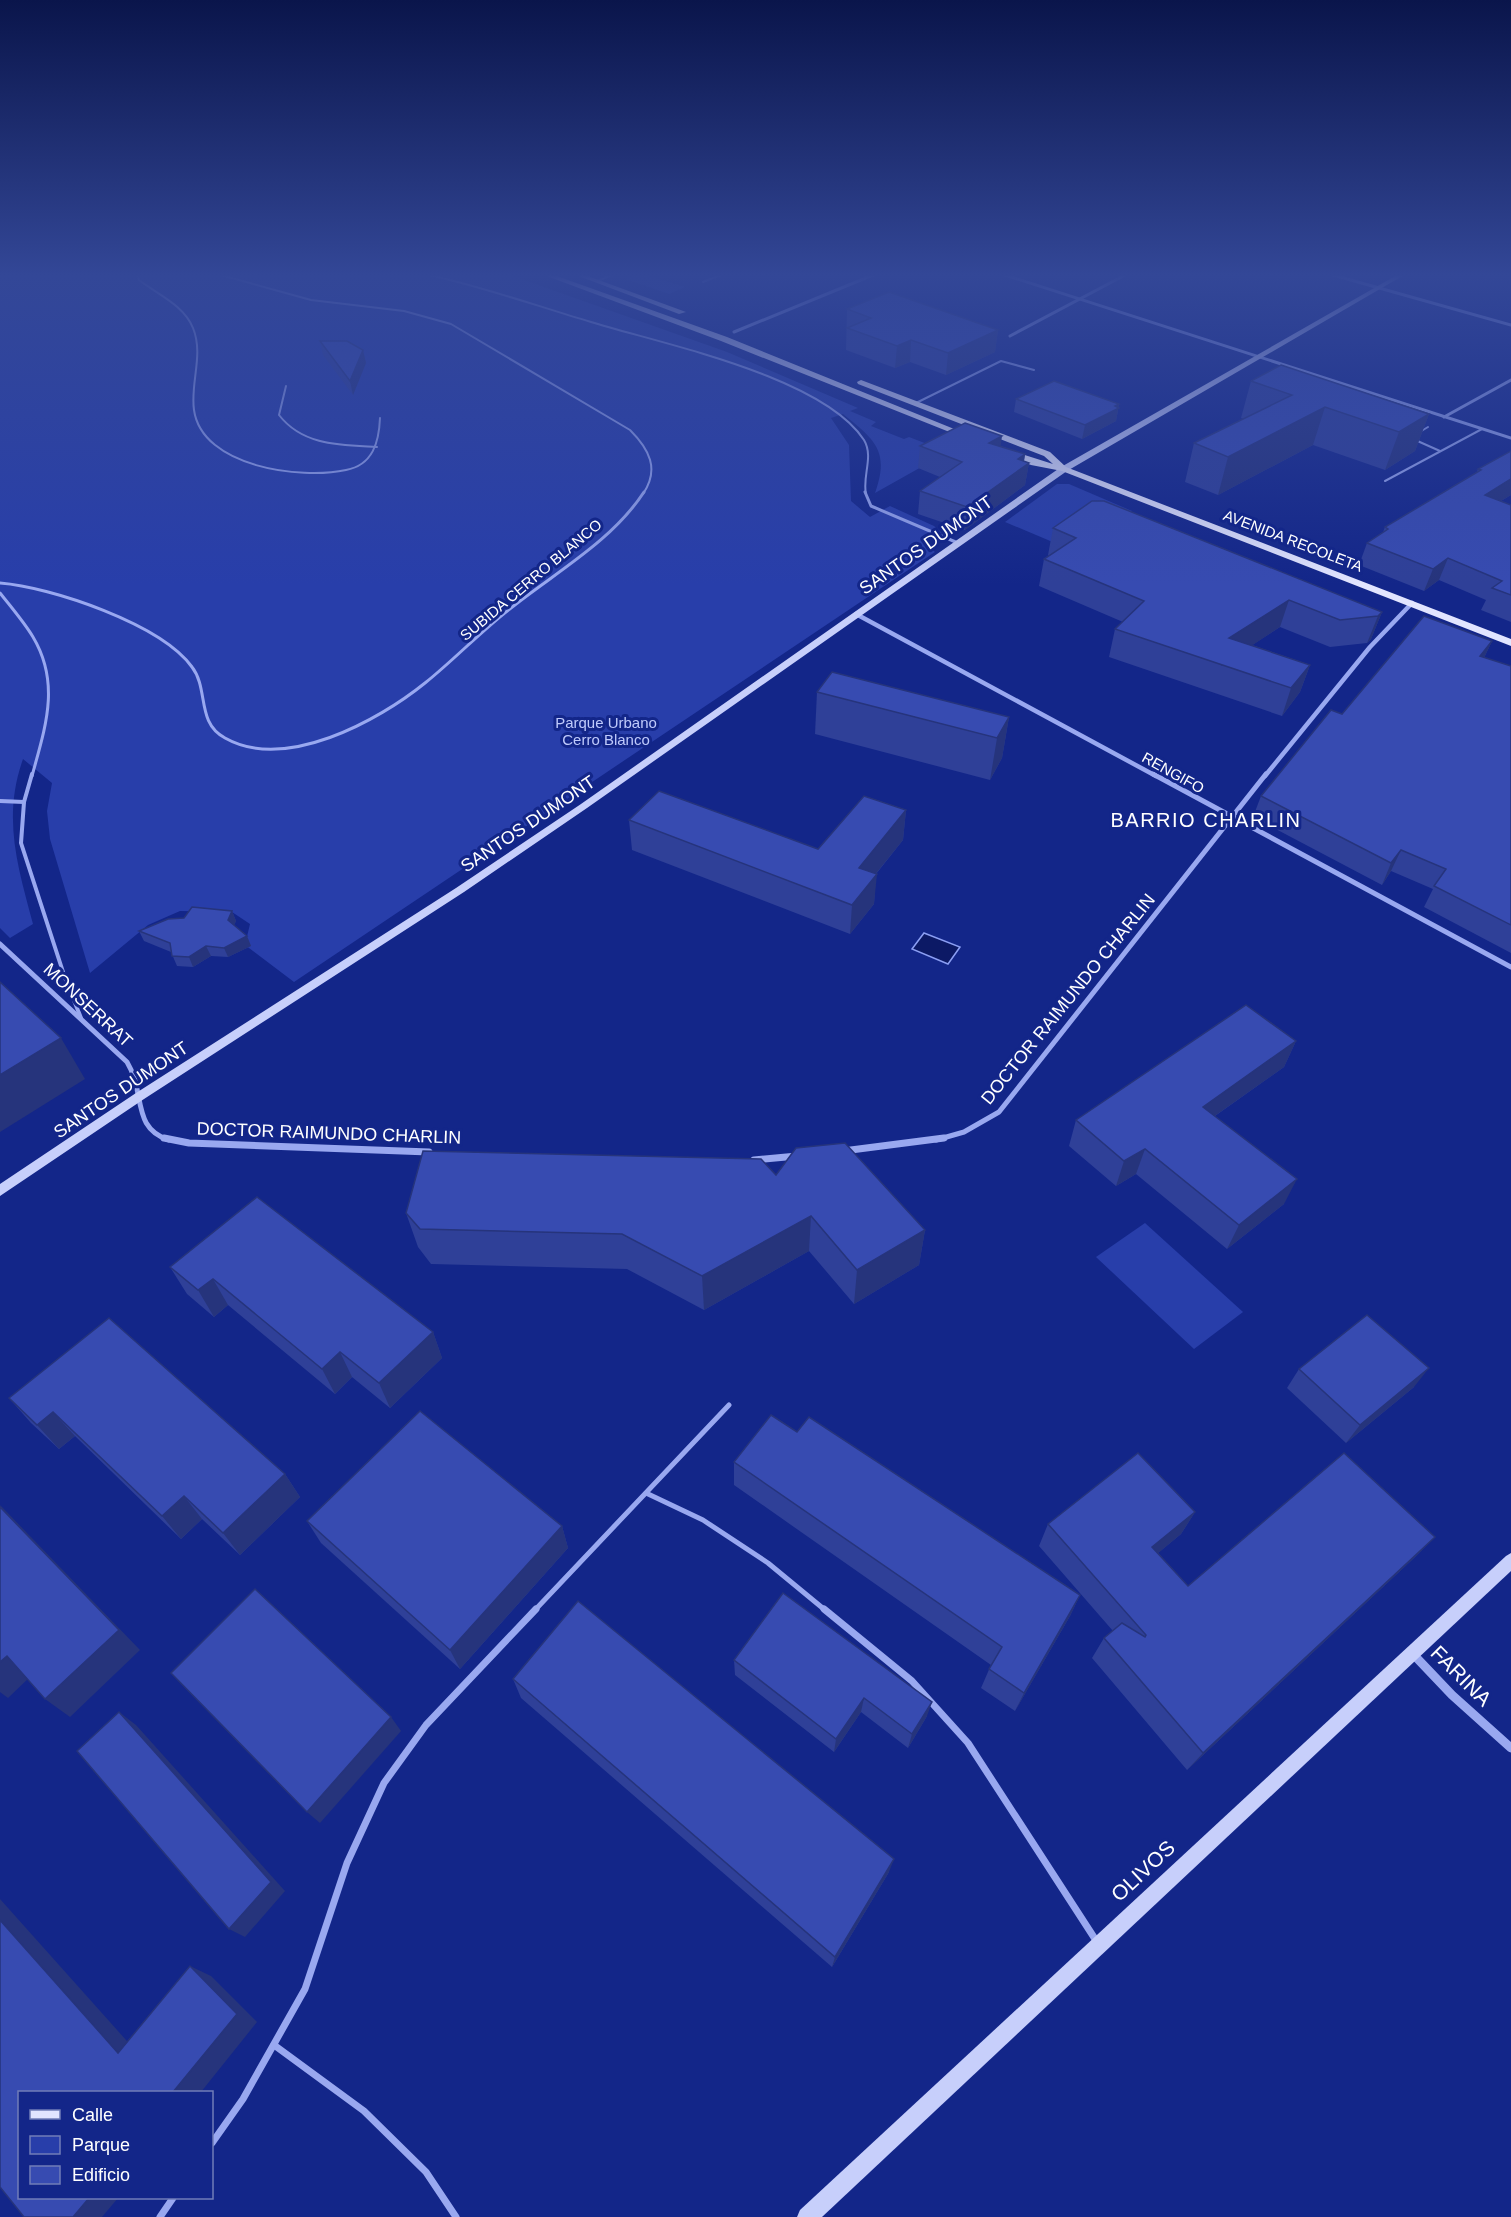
<svg xmlns="http://www.w3.org/2000/svg" width="1511" height="2217" font-family="Helvetica,sans-serif">
	<style>
		.green { fill: #283eaa }
		.water { fill: #0c1965; stroke: #8b9ef3; stroke-width: 1.5 }
		.lines { fill: none; stroke-linecap: round; stroke-linejoin: round }
		.lane-far4 { stroke: #99a8f0; stroke-width: 2 }
		.lane-far3 { stroke: #99a8f0; stroke-width: 3 }
		.lane-far2 { stroke: #99a8f0; stroke-width: 4 }
		.lane-far1 { stroke: #99a8f0; stroke-width: 5 }
		.lane { stroke: #99a8f0; stroke-width: 7 }
		.street-far4 { stroke: #99a8f0; stroke-width: 3 }
		.street-far3 { stroke: #99a8f0; stroke-width: 4.5 }
		.street-far2 { stroke: #99a8f0; stroke-width: 5 }
		.street-far1 { stroke: #99a8f0; stroke-width: 7 }
		.street { stroke: #99a8f0; stroke-width: 9 }
		.secondary { fill: #c7cffb; fill-rule: evenodd }
		.primary { fill: #e2e5ff; fill-rule: evenodd }
		.wall { fill: #2f4098 }
		.shaded-wall { fill: #26347c }
		.building { fill: #374bb1; stroke: #26347c; stroke-width: 1.5 }
		.labels { text-anchor: middle; stroke-width: 6; stroke-linejoin: round; paint-order: stroke }
		.far-street-label { font-size: 15px; fill: #fff; stroke: #132689 }
		.far-park-label { font-size: 15px; fill: #bfcafc; stroke: #132689 }
		.street-label { font-size: 18px; fill: #fff; stroke: #132689 }
		.neighbourhood-label { font-size: 20px; letter-spacing: 1.5px; fill: #fff; stroke: #132689 }
		.near-street-label { font-size: 21px; fill: #fff; stroke: #132689 }
	</style>
	<rect width="100%" height="100%" fill="#132689"/>
	<g class="green">
		<path d="M0,275H510L727,352L858,408L850,411L876,422L871,426L904,439L909,437L948,452L875,493C890,451 875,440 843,414L831,418L849,445L851,501L870,517L890,506L934,526L942,533L924,543L935,552L294,982L245,945L250,924L232,912L180,911L148,925L90,973L50,839L47,811L52,783L23,759C2,818 18,867 33,924L10,938L0,928Z"/>
		<polygon points="637,275 646,275 685,287 669,294 626,279"/>
		<polygon points="1057,484 1069,484 1132,511 1111,523 1055,543 1005,522"/>
		<polygon points="1145,1223 1243,1312 1194,1349 1096,1257"/>
	</g>
	<polygon class="water" points="924,933 960,947 948,964 912,949"/>
	<g class="lines">
		<g class="lane-far4">
			<path d="M138,275L139,280C157,294 184,305 193,328C204,355 190,383 194,410C202,467 301,480 346,470C373,465 379,442 380,418"/>
			<path d="M221,275L311,300L404,311L451,324L630,430C649,449 660,469 643,494"/>
			<path d="M429,275C484,287 537,306 591,322C662,344 822,376 864,440C874,457 862,476 866,494"/>
			<polyline points="597,281 612,275"/>
			<polyline points="703,282 721,275"/>
			<path d="M286,386L279,415C303,446 341,445 377,447"/>
			<polyline points="916,403 1001,361 1034,370"/>
			<polyline points="1418,433 1428,427"/>
			<polyline points="1413,439 1440,451"/>
			<polyline points="1385,481 1482,429"/>
		</g>
		<g class="lane-far3">
			<polyline points="865,492 871,506 958,543"/>
			<path d="M0,583C51,587 161,624 192,667C209,689 196,723 225,738C285,772 378,721 425,683C455,659 481,631 511,608C556,572 612,541 644,492"/>
			<path d="M0,593C11,607 24,622 33,637C61,684 45,728 32,776"/>
		</g>
		<g class="lane-far2">
			<polyline points="32,774 24,802 21,843 64,975 81,1018"/>
			<polyline points="0,801 24,802"/>
		</g>
		<g class="lane-far1">
			<polyline points="646,1493 703,1520 768,1563 825,1610"/>
			<polyline points="535,1610 729,1405"/>
		</g>
		<g class="lane">
			<polyline points="824,1609 912,1681 968,1743 1097,1942"/>
			<polyline points="274,2045 364,2111 426,2172 456,2217"/>
			<polyline points="212,2143 243,2099 305,1989 347,1863 384,1783 426,1725 536,1609"/>
			<polyline points="160,2217 173,2198"/>
		</g>
		<g class="street-far4">
			<polyline points="1005,275 1511,438"/>
			<polyline points="1333,275 1511,325"/>
			<polyline points="734,332 873,275"/>
			<polyline points="1010,336 1125,275"/>
			<polyline points="1444,417 1511,380"/>
		</g>
		<g class="street-far3">
			<polyline points="856,614 1156,776"/>
			<polyline points="1265,776 1370,647 1412,603"/>
		</g>
		<g class="street-far2">
			<polyline points="1153,774 1511,967"/>
			<path d="M0,944L127,1062C146,1093 131,1128 169,1140"/>
			<polyline points="936,1140 964,1132 999,1112 1266,774"/>
		</g>
		<g class="street-far1">
			<polyline points="164,1138 189,1143 429,1152"/>
			<polyline points="843,1151 944,1138"/>
			<polyline points="754,1160 797,1156"/>
		</g>
		<polyline class="street" points="1413,1654 1452,1695 1511,1748"/>
		<g class="secondary">
			<polygon points="1397,275 1404,275 1067,471 587,808 464,892 144,1099 0,1196 0,1184 136,1093 456,888 581,804 1061,467"/>
			<polygon points="1511,1553 1511,1571 822,2217 797,2217 800,2210 1506,1556"/>
		</g>
		<g class="primary">
			<polygon points="544,275 554,275 727,337 974,437 967,439 721,341"/>
			<polygon points="576,275 585,275 686,312 679,314"/>
			<polygon points="861,380 1050,452 1066,467 1511,639 1511,646 1062,471 1031,465 1003,454 1003,450 1006,449 1053,464 1044,456 858,384 857,382"/>
		</g>
	</g>
	<g class="wall">
		<polygon points="847,309 998,330 995,352 946,375 910,362 895,368 846,350"/>
		<polygon points="320,341 363,350 366,363 353,395 323,355"/>
		<polygon points="1251,381 1429,414 1415,451 1385,470 1313,445 1218,495 1185,482 1194,443 1244,419 1241,418"/>
		<polygon points="1016,399 1119,404 1116,421 1082,439 1014,412"/>
		<polygon points="920,446 1000,446 1025,454 1024,461 1029,463 1025,485 965,530 918,514 920,491 940,477 918,468"/>
		<polygon points="1478,469 1511,495 1501,501 1511,505 1511,622 1481,610 1486,600 1439,580 1424,591 1359,565 1367,543 1383,532 1385,527 1477,472"/>
		<polygon points="1053,528 1382,612 1371,639 1367,643 1330,647 1280,627 1252,645 1310,665 1300,692 1282,716 1109,657 1115,629 1123,622 1039,586 1044,559 1049,555 1048,555"/>
		<polygon points="1492,641 1484,658 1511,666 1511,953 1424,907 1433,889 1391,871 1382,885 1253,817 1261,796 1342,714"/>
		<polygon points="817,692 1009,717 1002,758 990,780 815,734"/>
		<polygon points="906,810 903,840 876,874 874,904 850,934 632,850 629,820 818,849"/>
		<polygon points="232,911 236,921 234,925 247,936 251,946 228,957 211,956 193,967 177,966 171,952 144,941 139,931 184,918"/>
		<polygon points="1296,1041 1284,1067 1215,1116 1284,1204 1227,1249 1136,1174 1116,1186 1069,1146 1076,1120"/>
		<polygon points="776,1175 925,1230 919,1265 854,1304 809,1251 704,1310 627,1269 431,1264 418,1247 406,1213"/>
		<polygon points="170,1267 433,1332 442,1358 390,1408 352,1377 335,1394 228,1305 214,1317 187,1294"/>
		<polygon points="1299,1369 1414,1387 1346,1443 1287,1388"/>
		<polygon points="9,1398 285,1474 300,1497 240,1555 202,1519 181,1539 75,1436 59,1449 31,1423"/>
		<polygon points="797,1432 1080,1595 1070,1616 1015,1711 981,1688 991,1665 734,1485 734,1462"/>
		<polygon points="1195,1512 1181,1534 1158,1553 1188,1586 1435,1537 1413,1559 1187,1770 1092,1658 1104,1638 1113,1631 1039,1546 1048,1524"/>
		<polygon points="307,1521 562,1526 568,1548 460,1669 321,1543"/>
		<polygon points="734,1660 927,1716 908,1748 861,1712 834,1752 735,1675"/>
		<polygon points="513,1679 889,1872 832,1967 521,1698"/>
	</g>
	<g class="shaded-wall">
		<polygon points="998,330 995,352 946,375 948,353"/>
		<polygon points="911,340 910,362 895,368 897,346"/>
		<polygon points="363,350 366,363 353,395 350,381"/>
		<polygon points="1119,404 1116,421 1082,439 1085,425"/>
		<polygon points="1325,407 1313,445 1218,495 1228,457"/>
		<polygon points="1429,414 1415,451 1385,470 1399,432"/>
		<polygon points="1002,436 999,458 989,443"/>
		<polygon points="1025,454 1023,467 1029,463 1025,485 965,530 967,507 1018,459"/>
		<polygon points="1511,479 1511,495 1475,516 1485,495"/>
		<polygon points="1448,558 1439,580 1424,591 1433,569"/>
		<polygon points="1289,600 1280,627 1221,666 1229,638"/>
		<polygon points="1382,612 1371,639 1367,643 1378,616"/>
		<polygon points="1492,641 1482,662 1480,656"/>
		<polygon points="1310,665 1300,692 1282,716 1291,688"/>
		<polygon points="1009,717 1002,758 990,780 997,738"/>
		<polygon points="906,810 903,840 857,897 859,868"/>
		<polygon points="1401,850 1391,871 1382,885 1391,863"/>
		<polygon points="877,874 874,904 850,934 852,905"/>
		<polygon points="232,911 236,921 232,930 228,920"/>
		<polygon points="247,936 251,946 228,957 224,948"/>
		<polygon points="206,946 211,956 193,967 189,957"/>
		<polygon points="61,1038 85,1079 0,1132 0,1075"/>
		<polygon points="1296,1041 1284,1067 1192,1132 1203,1107"/>
		<polygon points="1145,1149 1136,1174 1116,1186 1124,1161"/>
		<polygon points="1297,1179 1284,1204 1227,1249 1239,1225"/>
		<polygon points="811,1216 809,1251 704,1310 702,1276"/>
		<polygon points="925,1230 919,1265 854,1304 857,1270"/>
		<polygon points="213,1279 228,1305 214,1317 198,1290"/>
		<polygon points="433,1332 442,1358 390,1408 379,1383"/>
		<polygon points="340,1352 352,1377 335,1394 322,1369"/>
		<polygon points="1429,1368 1414,1387 1346,1443 1360,1425"/>
		<polygon points="53,1412 75,1436 59,1449 37,1425"/>
		<polygon points="285,1474 300,1497 240,1555 223,1533"/>
		<polygon points="184,1496 202,1519 181,1539 162,1516"/>
		<polygon points="0,1505 140,1650 70,1717 45,1699"/>
		<polygon points="1195,1512 1181,1534 1139,1569 1152,1547"/>
		<polygon points="562,1526 568,1548 460,1669 450,1650"/>
		<polygon points="1435,1537 1413,1559 1187,1770 1203,1753"/>
		<polygon points="1080,1595 1070,1616 1015,1711 1024,1693"/>
		<polygon points="7,1656 32,1675 8,1698 0,1692 0,1662"/>
		<polygon points="864,1698 861,1712 834,1752 836,1739"/>
		<polygon points="932,1702 927,1716 908,1748 912,1734"/>
		<polygon points="119,1712 136,1725 285,1891 245,1937 229,1929"/>
		<polygon points="391,1717 401,1731 320,1823 307,1812"/>
		<polygon points="894,1859 889,1872 832,1967 835,1957"/>
		<polygon points="0,1899 143,2059 118,2053 0,1920"/>
		<polygon points="190,1966 211,1976 257,2022 201,2092 173,2092"/>
		<polygon points="89,2198 118,2198 102,2217 73,2217"/>
	</g>
	<g class="building">
		<polygon points="889,292 998,330 948,353 911,340 897,346 847,328 871,318 847,309"/>
		<polygon points="320,341 347,341 363,350 350,381"/>
		<polygon points="1281,365 1429,414 1399,432 1325,407 1228,457 1194,443 1292,395 1251,381"/>
		<polygon points="1054,381 1119,404 1115,406 1119,408 1085,425 1016,399"/>
		<polygon points="965,423 1002,436 989,443 1025,454 1018,459 1029,463 967,507 920,491 962,462 920,446"/>
		<polygon points="1511,451 1511,479 1485,495 1511,505 1511,595 1492,588 1502,581 1448,558 1433,569 1367,543 1388,529 1385,527 1481,470 1478,469"/>
		<polygon points="1092,501 1104,501 1382,612 1378,616 1340,620 1289,600 1229,638 1310,665 1291,688 1115,629 1144,601 1044,559 1076,538 1053,528"/>
		<polygon points="1424,616 1492,641 1480,656 1511,666 1511,925 1434,886 1446,869 1401,850 1391,863 1261,796 1331,710 1342,714"/>
		<polygon points="832,672 1009,717 997,738 817,692"/>
		<polygon points="659,791 818,849 864,796 906,810 859,868 877,874 852,905 629,820"/>
		<polygon points="192,907 232,911 228,920 247,936 224,948 206,946 189,957 172,956 170,943 139,931 168,919 184,918"/>
		<polygon points="0,982 61,1038 0,1075"/>
		<polygon points="1246,1005 1296,1041 1203,1107 1297,1179 1239,1225 1145,1149 1124,1161 1076,1120"/>
		<polygon points="845,1143 925,1230 857,1270 811,1216 702,1276 622,1234 420,1229 406,1213 423,1151 761,1159 776,1175 796,1148"/>
		<polygon points="257,1197 433,1332 379,1383 340,1352 322,1369 213,1279 198,1290 170,1267"/>
		<polygon points="1367,1315 1429,1368 1360,1425 1299,1369"/>
		<polygon points="109,1318 285,1474 223,1533 184,1496 162,1516 53,1412 37,1425 9,1398"/>
		<polygon points="420,1411 562,1526 450,1650 307,1521"/>
		<polygon points="771,1415 797,1432 809,1417 1080,1595 1024,1693 989,1669 1002,1647 734,1462"/>
		<polygon points="1138,1453 1195,1512 1152,1547 1188,1586 1344,1453 1435,1537 1203,1753 1104,1638 1122,1623 1145,1637 1146,1635 1048,1524"/>
		<polygon points="0,1507 119,1630 45,1699 7,1656 0,1662"/>
		<polygon points="255,1589 391,1717 307,1812 171,1673"/>
		<polygon points="783,1593 932,1702 912,1734 864,1698 836,1739 734,1660"/>
		<polygon points="578,1601 894,1859 835,1957 513,1679"/>
		<polygon points="119,1712 271,1882 229,1929 77,1751"/>
		<polygon points="0,1920 118,2053 190,1966 237,2014 173,2092 20,2092 20,2198 89,2198 73,2217 24,2217 0,2187"/>
	</g>
	<linearGradient id="sky" x2="0" y2="1"><stop stop-color="#0a154b"/><stop offset="0.47" stop-color="#334797"/><stop offset="1" stop-color="#334797" stop-opacity="0"/></linearGradient>
	<rect width="1511" height="585" fill="url(#sky)"/>
	<g class="labels">
		<g class="far-street-label">
			<text transform="translate(1293 541) rotate(21)" y="5">AVENIDA RECOLETA</text>
			<text transform="translate(531 580) rotate(-40)" y="5">SUBIDA CERRO BLANCO</text>
			<text transform="translate(1173 773) rotate(29)" y="5">RENGIFO</text>
		</g>
		<g class="far-park-label">
			<text x="606" y="728">Parque Urbano<tspan x="606" dy="17">Cerro Blanco</tspan></text>
		</g>
		<g class="street-label">
			<text transform="translate(926 545) rotate(-35)" y="6">SANTOS DUMONT</text>
			<text transform="translate(528 824) rotate(-34)" y="6">SANTOS DUMONT</text>
			<text transform="translate(1068 999) rotate(-51)" y="6">DOCTOR RAIMUNDO CHARLIN</text>
			<text transform="translate(88 1005) rotate(43)" y="6">MONSERRAT</text>
			<text transform="translate(121 1090) rotate(-34)" y="6">SANTOS DUMONT</text>
			<text transform="translate(329 1133) rotate(2)" y="6">DOCTOR RAIMUNDO CHARLIN</text>
		</g>
		<g class="neighbourhood-label">
			<text x="1206" y="827">BARRIO CHARLIN</text>
		</g>
		<g class="near-street-label">
			<text transform="translate(1461 1676) rotate(45)" y="7">FARINA</text>
			<text transform="translate(1143 1871) rotate(-43)" y="7">OLIVOS</text>
		</g>
	</g>
	<rect x="18" y="2091" width="195" height="108" fill="#132689" stroke="#717db8" stroke-width="1.5"/>
	<rect x="30" y="2110" width="30" height="9" fill="#e2e5ff" stroke="#717db8" stroke-width="1.5"/>
	<text x="72" y="2121" font-size="18" fill="#ffffff">Calle</text>
	<rect x="30" y="2136" width="30" height="18" fill="#283eaa" stroke="#717db8" stroke-width="1.5"/>
	<text x="72" y="2151" font-size="18" fill="#ffffff">Parque</text>
	<rect x="30" y="2166" width="30" height="18" fill="#374bb1" stroke="#717db8" stroke-width="1.5"/>
	<text x="72" y="2181" font-size="18" fill="#ffffff">Edificio</text>
</svg>
